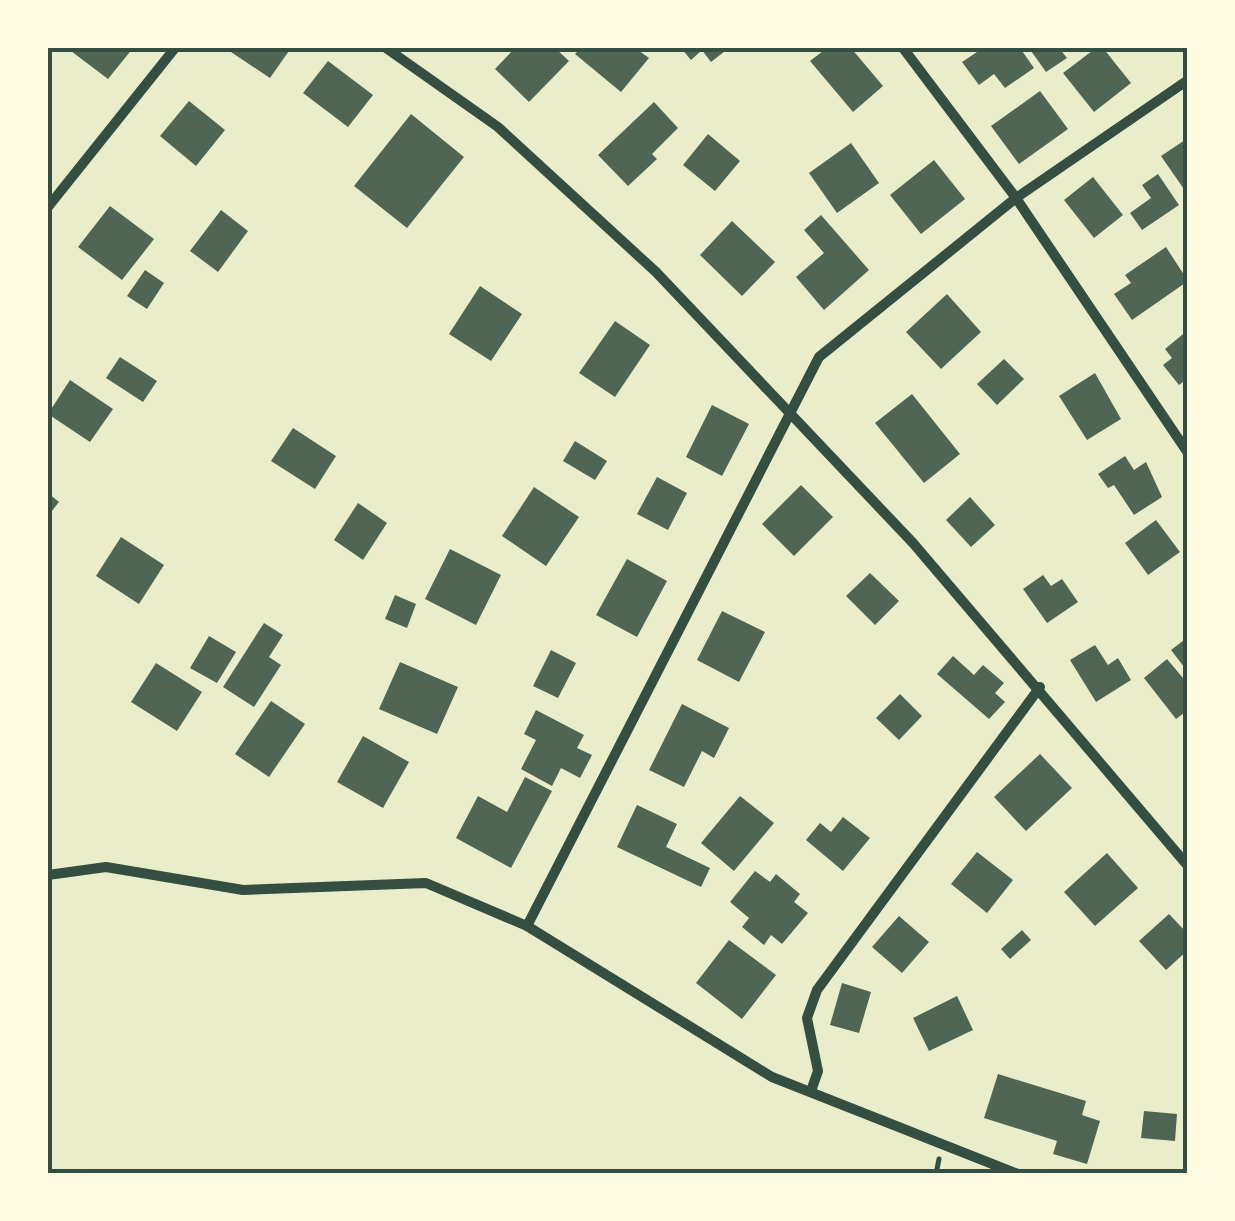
<svg xmlns="http://www.w3.org/2000/svg" width="1235" height="1221" font-family="'PT Sans',sans-serif">
	<style>
		.building { fill: #4f6655 }
		.lines { fill: none; stroke-linecap: round; stroke-linejoin: round }
		.path { stroke: #344e41; stroke-width: 5 }
		.minor { stroke: #344e41; stroke-width: 10 }
		.neatline { fill: none; stroke: #344e41; stroke-width: 4 }
	</style>
	<rect width="100%" height="100%" fill="#e9edc9"/>
	<g class="building">
		<polygon points="67,48 133,48 108,79"/>
		<polygon points="225,48 291,48 270,78"/>
		<polygon points="515,48 555,48 569,61 529,102 495,69"/>
		<polygon points="581,48 635,48 649,58 621,92 575,54"/>
		<polygon points="681,48 729,48 711,62 702,50 691,60"/>
		<polygon points="827,48 851,48 883,86 853,112 810,61"/>
		<polygon points="983,48 1020,48 1034,68 1005,88 994,74 979,85 962,62"/>
		<polygon points="1029,48 1059,48 1067,58 1046,72"/>
		<polygon points="1096,48 1103,48 1131,83 1094,112 1063,73"/>
		<polygon points="328,61 373,95 348,127 303,93"/>
		<polygon points="1040,91 1068,129 1019,164 991,126"/>
		<polygon points="189,101 225,130 196,166 160,136"/>
		<polygon points="654,102 678,128 652,154 657,159 628,186 598,155"/>
		<polygon points="411,114 464,157 407,228 354,186"/>
		<polygon points="708,134 740,161 715,191 683,165"/>
		<polygon points="1188,138 1188,195 1161,156"/>
		<polygon points="851,143 879,183 837,213 809,173"/>
		<polygon points="934,160 965,199 921,234 890,195"/>
		<polygon points="1158,174 1179,205 1142,230 1130,213 1151,198 1142,185"/>
		<polygon points="1093,177 1123,215 1094,238 1064,200"/>
		<polygon points="110,206 154,239 122,280 78,247"/>
		<polygon points="221,210 248,231 218,272 190,251"/>
		<polygon points="821,215 869,270 824,310 796,277 824,253 804,230"/>
		<polygon points="732,221 775,262 742,296 700,255"/>
		<polygon points="1166,247 1188,281 1132,320 1114,294 1131,283 1125,275"/>
		<polygon points="145,270 164,283 147,309 127,296"/>
		<polygon points="480,286 522,314 491,361 449,334"/>
		<polygon points="947,294 981,332 941,369 906,332"/>
		<polygon points="615,321 650,345 615,397 579,373"/>
		<polygon points="1188,330 1188,378 1179,385 1163,365 1172,358 1165,349"/>
		<polygon points="120,357 157,381 143,402 106,378"/>
		<polygon points="1004,359 1024,379 997,405 977,384"/>
		<polygon points="1095,373 1121,419 1087,440 1059,396"/>
		<polygon points="70,380 113,409 90,442 48,414"/>
		<polygon points="912,394 960,454 924,483 875,423"/>
		<polygon points="712,405 749,424 722,476 686,457"/>
		<polygon points="293,428 336,456 315,489 271,461"/>
		<polygon points="575,441 607,461 595,480 563,461"/>
		<polygon points="1125,456 1134,470 1146,462 1162,497 1134,515 1114,485 1108,488 1098,474"/>
		<polygon points="657,477 687,493 668,530 637,514"/>
		<polygon points="801,485 833,517 794,556 762,524"/>
		<polygon points="534,487 579,517 546,566 502,536"/>
		<polygon points="48,493 59,502 48,516"/>
		<polygon points="970,497 995,525 971,547 946,520"/>
		<polygon points="358,503 387,523 363,560 334,540"/>
		<polygon points="1156,520 1180,552 1148,575 1125,543"/>
		<polygon points="121,537 164,565 139,604 96,576"/>
		<polygon points="450,549 501,575 476,625 425,599"/>
		<polygon points="627,559 667,581 637,637 596,615"/>
		<polygon points="870,573 899,601 875,625 846,596"/>
		<polygon points="1043,575 1051,586 1062,579 1078,602 1047,623 1023,589"/>
		<polygon points="395,595 416,604 407,628 385,619"/>
		<polygon points="722,611 765,632 739,682 697,660"/>
		<polygon points="264,623 283,635 269,657 281,665 254,707 223,687"/>
		<polygon points="209,636 236,652 217,683 190,668"/>
		<polygon points="1188,637 1188,672 1171,650"/>
		<polygon points="1095,645 1108,665 1118,658 1131,680 1096,702 1070,660"/>
		<polygon points="551,650 576,663 558,698 533,686"/>
		<polygon points="953,656 974,675 983,665 1004,683 995,693 1005,702 989,719 937,674"/>
		<polygon points="1167,659 1188,684 1188,710 1176,719 1144,678"/>
		<polygon points="400,662 458,687 437,734 379,709"/>
		<polygon points="156,663 202,692 177,731 131,702"/>
		<polygon points="900,694 922,716 899,740 876,718"/>
		<polygon points="271,701 305,724 269,777 235,754"/>
		<polygon points="682,704 729,728 714,758 702,751 684,787 649,770"/>
		<polygon points="536,710 584,735 577,748 592,755 580,778 561,768 552,786 521,769 536,740 524,734"/>
		<polygon points="363,736 409,762 383,808 337,782"/>
		<polygon points="1040,754 1072,788 1026,831 994,797"/>
		<polygon points="525,777 552,791 511,868 456,838 478,796 507,812"/>
		<polygon points="740,796 774,823 734,871 701,843"/>
		<polygon points="637,805 677,824 666,847 710,868 701,887 617,847"/>
		<polygon points="843,817 870,838 843,871 806,840 820,823 831,832"/>
		<polygon points="977,852 1013,880 987,913 951,884"/>
		<polygon points="1107,853 1138,888 1095,926 1064,892"/>
		<polygon points="755,871 770,882 776,874 800,894 794,902 808,913 782,944 771,935 764,945 742,927 749,918 730,902"/>
		<polygon points="1169,914 1188,934 1188,950 1166,970 1139,941"/>
		<polygon points="899,916 929,942 902,973 872,947"/>
		<polygon points="1022,930 1031,940 1010,959 1001,949"/>
		<polygon points="729,940 776,975 742,1019 696,983"/>
		<polygon points="842,983 871,992 859,1033 830,1025"/>
		<polygon points="957,996 973,1030 929,1051 913,1018"/>
		<polygon points="998,1074 1086,1101 1082,1115 1100,1121 1087,1164 1053,1154 1057,1141 984,1118"/>
		<polygon points="1144,1111 1177,1114 1175,1141 1141,1138"/>
	</g>
	<g class="lines">
		<polyline class="path" points="936,1174 939,1159"/>
		<g class="minor">
			<polyline points="386,48 498,127 656,272 913,543 1188,866"/>
			<polyline points="903,48 1016,198 1188,453"/>
			<polyline points="48,207 175,48"/>
			<polyline points="48,875 106,867 243,890 426,883 527,926 772,1077 1018,1174"/>
			<polyline points="527,926 819,357 1016,198 1188,80"/>
			<polyline points="811,1091 818,1071 807,1018 817,990 1040,687"/>
		</g>
	</g>
	<rect width="1235" height="1221" fill="none" stroke="#fefae0" stroke-width="100"/>
	<rect x="50" y="50" width="1135" height="1121" class="neatline"/>
</svg>
